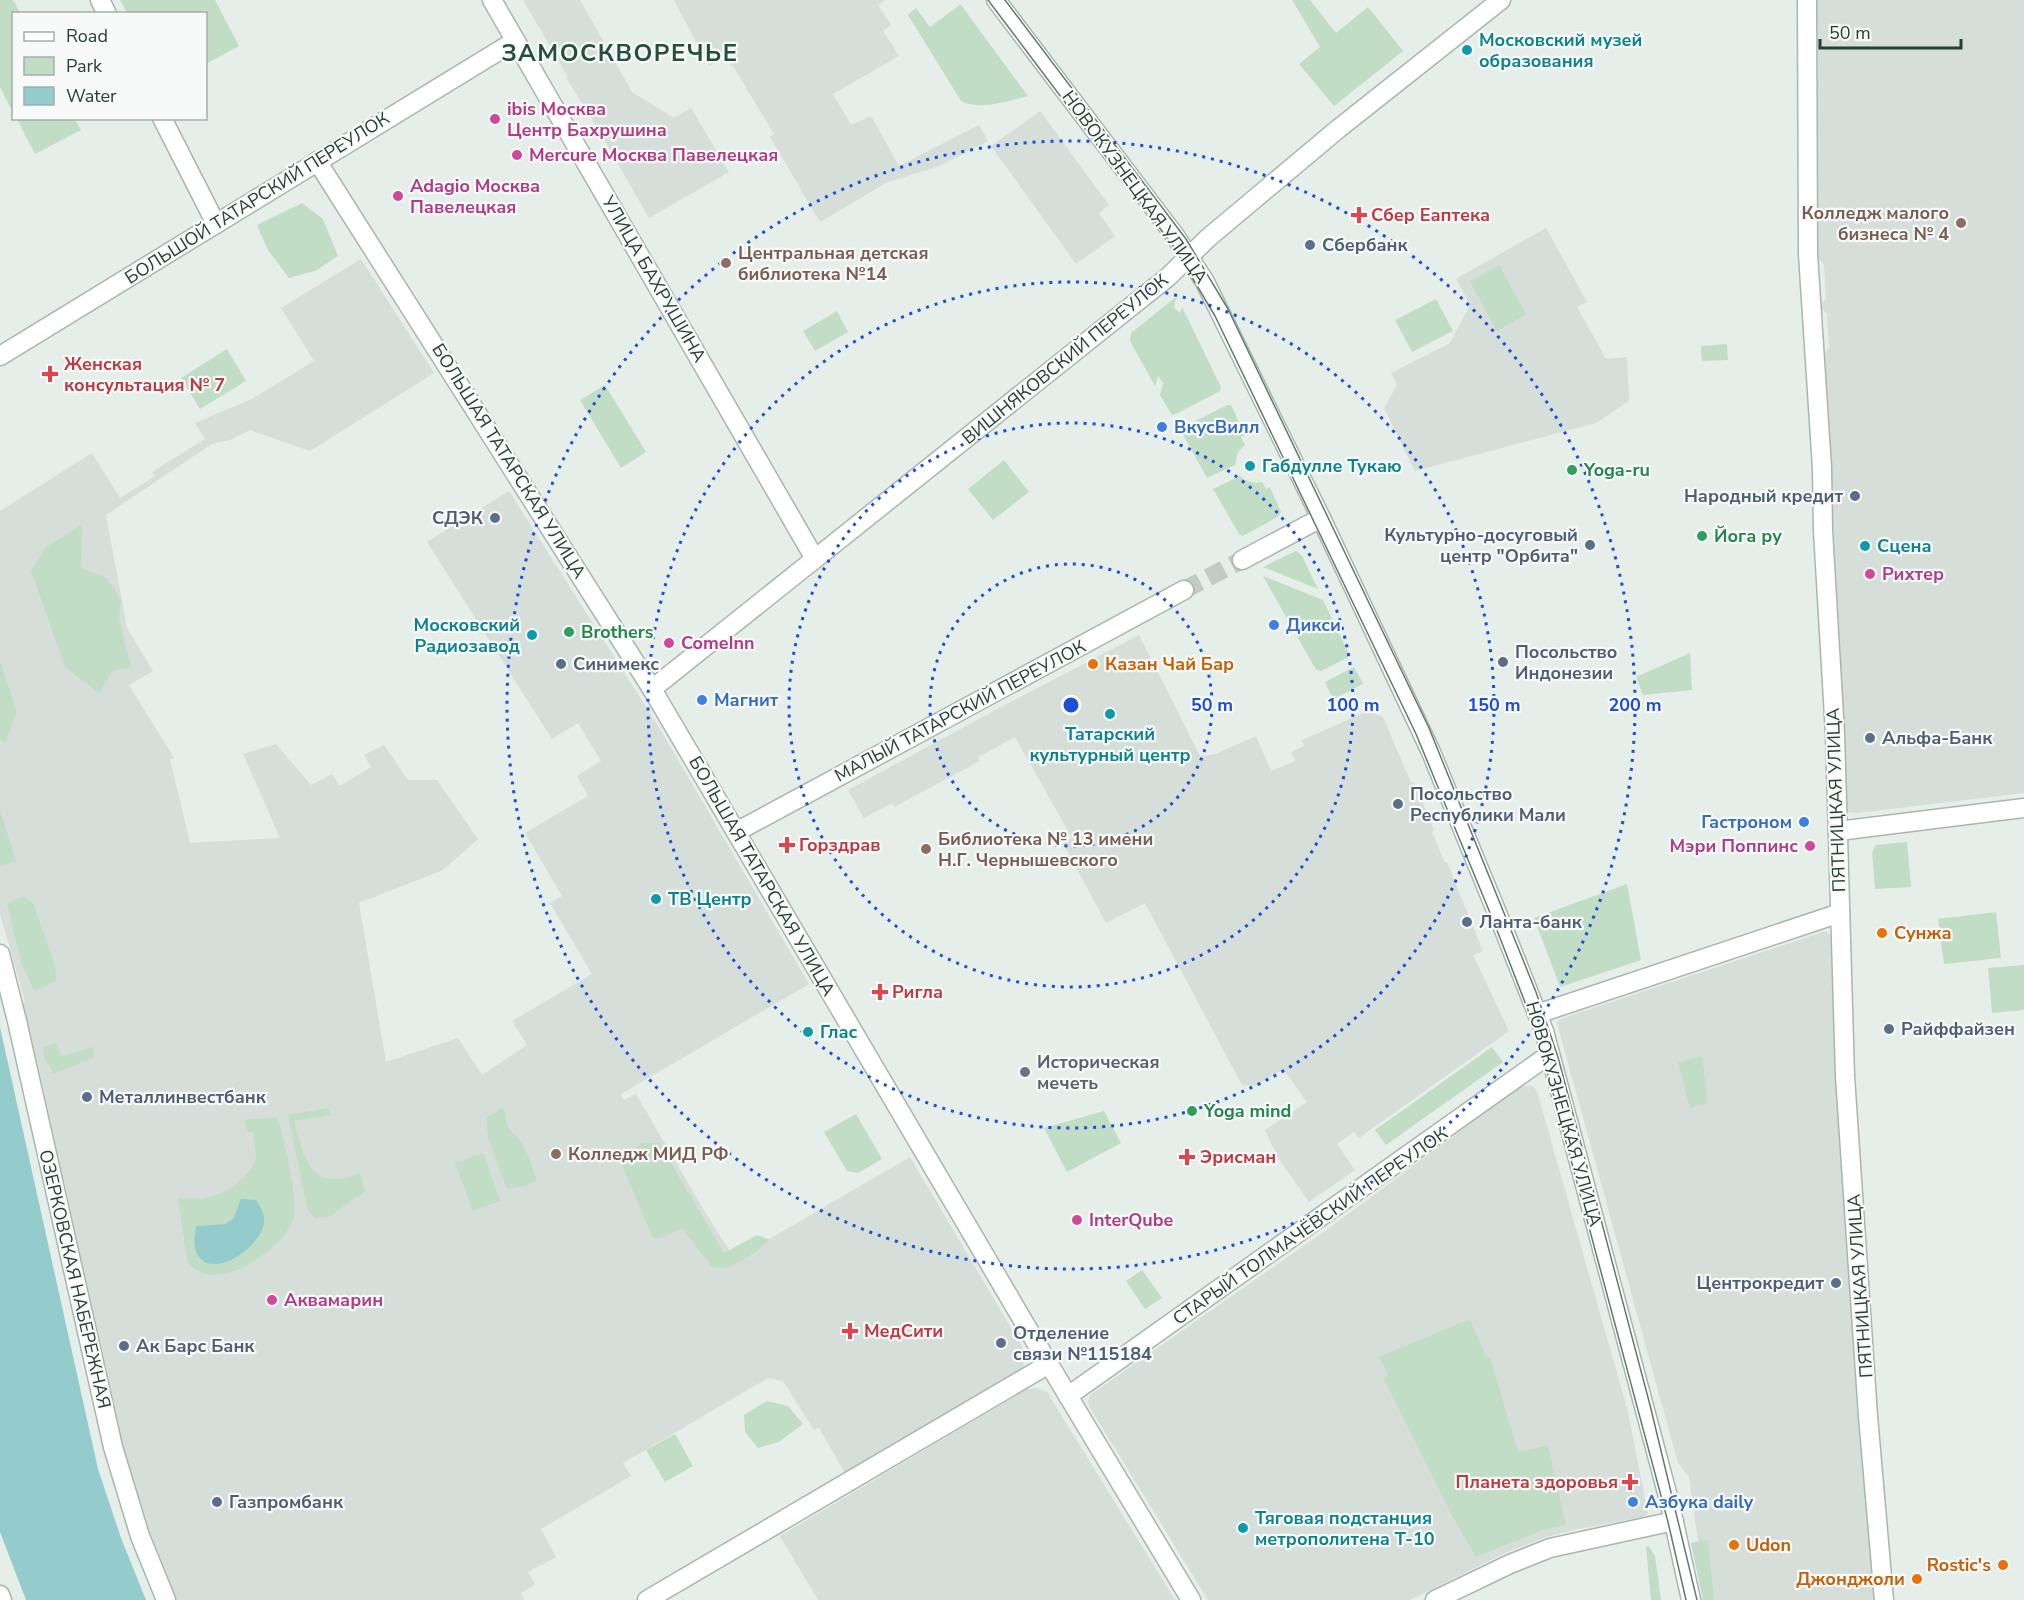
<svg xmlns="http://www.w3.org/2000/svg" width="2024" height="1600" font-family="'Nunito Sans',sans-serif">
	<style>
		.built { fill: #d5ded8 }
		.green { fill: #c2ddc5; fill-rule: evenodd }
		.water { fill: #94cccd }
		.lines { fill: none; stroke-linecap: round; stroke-linejoin: round }
		.minor-tunnel { stroke: #c0cbc5; stroke-width: 18; stroke-dasharray: 18 9; stroke-linecap: butt }
		.minor-casing { stroke: #a9b6af; stroke-width: 21 }
		.minor { stroke: #fff; stroke-width: 18 }
		.tram { stroke: #617a70; stroke-width: 1.5 }
		.ring { fill: none; stroke: #1d4ed8; stroke-width: 3; stroke-dasharray: 3 6 }
		.culture-dot { fill: #0f9aa8; stroke: #f7faf8; stroke-width: 2 }
		.hotel-dot { fill: #d1479c; stroke: #f7faf8; stroke-width: 2 }
		.health-dot { fill: #e0444e; stroke: #f7faf8; stroke-width: 2 }
		.education-dot { fill: #8d6e63; stroke: #f7faf8; stroke-width: 2 }
		.service-dot { fill: #5c6f8a; stroke: #f7faf8; stroke-width: 2 }
		.shop-dot { fill: #3f7fe0; stroke: #f7faf8; stroke-width: 2 }
		.leisure-dot { fill: #2e9e5b; stroke: #f7faf8; stroke-width: 2 }
		.food-dot { fill: #e8710a; stroke: #f7faf8; stroke-width: 2 }
		.worship-dot { fill: #6b7280; stroke: #f7faf8; stroke-width: 2 }
		.labels { text-anchor: middle; stroke-width: 4.5; stroke-linejoin: round; paint-order: stroke }
		.culture-label { font-size: 18px; font-weight: bold; fill: #0d838f; stroke: #f7faf8; text-anchor: start }
		.hotel-label { font-size: 18px; font-weight: bold; fill: #b23c85; stroke: #f7faf8; text-anchor: start }
		.street-label { font-size: 18px; fill: #273f35; stroke: #f7faf8 }
		.education-label { font-size: 18px; font-weight: bold; fill: #785e54; stroke: #f7faf8; text-anchor: start }
		.health-label { font-size: 18px; font-weight: bold; fill: #be3a42; stroke: #f7faf8; text-anchor: start }
		.service-label { font-size: 18px; font-weight: bold; fill: #4e5e75; stroke: #f7faf8; text-anchor: start }
		.shop-label { font-size: 18px; font-weight: bold; fill: #366cbe; stroke: #f7faf8; text-anchor: start }
		.leisure-label { font-size: 18px; font-weight: bold; fill: #27864d; stroke: #f7faf8; text-anchor: start }
		.food-label { font-size: 18px; font-weight: bold; fill: #c56008; stroke: #f7faf8; text-anchor: start }
		.worship-label { font-size: 18px; font-weight: bold; fill: #5b616d; stroke: #f7faf8; text-anchor: start }
		.district-label { font-size: 24px; font-weight: bold; letter-spacing: 1.5px; fill: #244f3f; stroke: #f7faf8 }
		.centre { fill: #1d4ed8; stroke: #f7faf8; stroke-width: 3 }
		.ring-label { font-size: 18px; text-anchor: middle; font-weight: bold; fill: #1d4ed8; stroke: #f7faf8; stroke-width: 4.5; stroke-linejoin: round; paint-order: stroke }
	</style>
	<rect width="100%" height="100%" fill="#e6eee9"/>
	<g class="built">
		<polygon points="523,0 580,0 632,92 674,118 691,108 729,172 649,218 587,110 566,78 568,77"/>
		<polygon points="674,0 886,0 878,5 891,25 883,31 899,56 833,94 851,125 871,116 899,166 979,125 988,141 939,166 886,183 820,222 770,137 774,134 733,66 732,67 727,59 709,66"/>
		<polygon points="1816,0 2024,0 2024,793 1858,813 1848,812 1846,809 1823,355 1829,348 1827,314 1820,308 1820,305 1826,299 1824,264 1817,258"/>
		<polygon points="1040,111 1109,205 1099,213 1115,236 1076,264 991,146"/>
		<polygon points="1546,228 1587,302 1577,307 1606,359 1627,357 1629,401 1596,423 1415,471 1384,408 1397,385 1391,373 1450,343 1470,305 1456,279"/>
		<polygon points="361,259 434,373 310,451 250,430 230,440 212,444 106,515 127,628 153,671 129,685 174,758 170,759 190,843 280,838 243,754 276,744 311,785 332,774 340,786 371,767 364,755 384,745 408,780 437,780 478,839 443,870 359,903 386,1062 458,1038 482,1075 527,1045 512,1021 592,974 550,903 562,896 525,833 588,796 577,776 601,761 578,723 552,739 427,542 509,491 660,729 809,984 621,1094 624,1100 636,1094 706,1214 735,1259 910,1157 1024,1350 1026,1359 1022,1369 845,1473 819,1428 814,1430 783,1381 768,1378 623,1463 631,1476 541,1529 556,1557 528,1572 535,1585 521,1593 524,1600 177,1600 150,1533 135,1485 130,1482 111,1410 113,1406 64,1180 58,1176 48,1133 52,1128 36,1056 31,1053 20,1007 25,1001 0,914 0,511 92,453 120,498 155,476 152,472 205,439 195,423 252,399 314,361 281,308"/>
		<polygon points="1139,635 1200,756 1216,754 1256,736 1271,771 1295,761 1291,752 1304,746 1302,740 1368,711 1383,717 1411,783 1414,782 1434,830 1432,832 1445,863 1447,862 1483,951 1473,955 1509,1031 1359,1138 1354,1132 1337,1144 1355,1170 1309,1202 1278,1158 1265,1130 1307,1102 1283,1069 1256,1086 1242,1085 1145,903 1106,923 1063,843 1072,838 1015,737 978,757 980,761 894,807 892,803 864,818 848,790 999,708"/>
		<polygon points="1826,931 1832,937 1840,1125 1857,1410 1875,1600 1703,1600 1691,1543 1698,1541 1689,1477 1678,1463 1557,1023 1560,1019"/>
		<polygon points="1527,1086 1533,1086 1537,1091 1628,1412 1648,1514 1644,1517 1573,1530 1546,1537 1505,1553 1410,1600 1208,1600 1089,1406 1088,1401 1090,1395 1325,1231 1520,1087"/>
		<polygon points="1036,1388 1047,1392 1175,1600 818,1600 780,1536 1027,1389"/>
	</g>
	<g class="green">
		<polygon points="0,0 13,0 20,13 14,14 13,113 0,87"/>
		<polygon points="120,0 215,0 239,46 206,64 206,14 127,13"/>
		<polygon points="1292,0 1310,0 1336,33 1368,7 1403,51 1334,106 1299,64 1320,47"/>
		<path d="M961,4V5L1028,96C1007,101 982,111 961,101L908,15L916,8L930,27Z"/>
		<polygon points="17,119 75,119 81,130 35,154"/>
		<polygon points="302,203 323,219 338,256 317,270 289,278 268,250 257,225"/>
		<polygon points="1499,265 1526,314 1497,331 1470,282"/>
		<polygon points="1176,297 1174,308 1180,313 1182,307 1221,387 1220,391 1178,413 1172,415 1160,395 1163,383 1158,376 1155,386 1130,341 1131,333"/>
		<polygon points="1436,299 1453,331 1412,352 1395,320"/>
		<polygon points="837,311 848,332 815,351 803,331"/>
		<polygon points="1727,344 1728,360 1702,361 1701,346"/>
		<polygon points="227,349 246,381 200,409 181,378"/>
		<polygon points="605,385 646,452 621,468 580,400"/>
		<polygon points="1227,405 1231,405 1245,435 1241,437 1245,445 1238,452 1235,465 1207,478 1181,431 1184,427"/>
		<polygon points="1004,460 1029,492 993,520 968,489"/>
		<path d="M1240,476C1246,482 1253,484 1262,482L1266,489L1270,487L1281,512L1279,516L1243,536L1239,534L1213,489Z"/>
		<polygon points="82,525 81,568 107,578 121,600 119,619 131,667 112,671 99,693 65,667 31,571 46,547"/>
		<polygon points="1296,551 1302,556 1318,589 1263,567"/>
		<polygon points="1263,576 1323,600 1349,654 1347,658 1321,671 1316,670"/>
		<polygon points="1690,653 1692,690 1643,695 1636,677"/>
		<polygon points="0,661 17,712 5,743 0,740"/>
		<polygon points="1354,667 1363,684 1333,699 1325,682"/>
		<polygon points="0,810 16,861 0,866"/>
		<polygon points="1907,842 1911,887 1875,889 1872,852 1876,845"/>
		<polygon points="1627,884 1641,960 1560,987 1534,918"/>
		<polygon points="23,896 33,903 55,965 56,981 34,991 21,962 7,904"/>
		<polygon points="1996,912 2001,958 1944,964 1938,919"/>
		<polygon points="2024,965 2024,1010 1992,1013 1988,968"/>
		<polygon points="55,1043 62,1056 94,1047 93,1058 54,1074 44,1057 43,1047"/>
		<polygon points="1492,1047 1503,1062 1386,1145 1375,1130"/>
		<polygon points="1702,1056 1708,1103 1690,1108 1678,1063"/>
		<path d="M328,1108L332,1115L294,1121C305,1161 311,1193 360,1173L365,1191L329,1217L314,1218L307,1208L288,1115Z"/>
		<path d="M502,1108L506,1113C503,1126 513,1132 520,1141C528,1152 532,1168 537,1181L526,1186L507,1189L489,1141L486,1118Z"/>
		<polygon points="1104,1111 1121,1143 1067,1172 1044,1128"/>
		<polygon points="856,1114 882,1159 858,1173 847,1171 824,1132"/>
		<path d="M278,1117C283,1140 298,1195 294,1216C287,1249 210,1300 187,1260L178,1198C203,1202 227,1195 244,1177C249,1172 253,1168 255,1161C257,1151 254,1141 253,1132H247L245,1120ZM236,1209L232,1259L195,1236L196,1226L225,1224L233,1219Z"/>
		<polygon points="642,1143 659,1143 724,1253 757,1235 770,1240 757,1251 728,1268 712,1267 682,1228 661,1238 653,1238 621,1163"/>
		<polygon points="483,1153 500,1201 473,1211 455,1163"/>
		<polygon points="1142,1270 1162,1298 1145,1309 1126,1281"/>
		<polygon points="1470,1319 1486,1357 1490,1357 1518,1452 1548,1445 1566,1525 1543,1530 1476,1557 1450,1512 1383,1378 1388,1375 1379,1357"/>
		<polygon points="767,1401 788,1406 803,1424 779,1442 758,1448 745,1432 744,1415"/>
		<polygon points="675,1434 693,1466 665,1482 646,1450"/>
		<polygon points="1707,1540 1708,1542 1714,1600 1703,1600 1691,1543"/>
		<polygon points="1649,1546 1655,1556 1661,1600 1651,1600 1646,1547"/>
	</g>
	<g class="water">
		<polygon points="0,1027 98,1469 121,1538 146,1600 26,1600 0,1532"/>
		<path d="M241,1199L256,1200C260,1206 265,1213 264,1222C263,1241 232,1266 212,1264C206,1264 200,1259 197,1254C193,1245 195,1235 196,1226L225,1224L233,1219Z"/>
	</g>
	<g class="lines">
		<polyline class="minor-tunnel" points="1184,590 1242,560"/>
		<defs>
			<g id="minor">
				<polyline points="100,0 107,14"/>
				<polyline points="492,0 815,559"/>
				<polyline points="996,0 1176,237 1205,282 1321,518 1431,752 1502,925 1544,1031 1670,1504 1691,1600"/>
				<polyline points="1807,0 1808,254 1822,468 1823,531 1835,734 1845,1076 1868,1416 1884,1600"/>
				<polyline points="162,118 216,224"/>
				<polyline points="317,161 652,689 1035,1341 1191,1600"/>
				<polyline points="0,356 515,41"/>
				<polyline points="1242,560 1321,518"/>
				<polyline points="652,689 1168,277 1208,238 1338,129 1501,0"/>
				<polyline points="1838,831 2024,808"/>
				<polyline points="736,832 1184,590"/>
				<polyline points="0,954 17,1021 113,1447 140,1536 166,1600"/>
				<polyline points="1537,1014 1840,913"/>
				<polyline points="1068,1396 1550,1054"/>
				<polyline points="0,1595 2,1600"/>
				<polyline points="647,1600 1049,1364"/>
				<polyline points="1435,1600 1510,1564 1550,1548 1674,1521"/>
			</g>
		</defs>
		<use href="#minor" class="minor-casing"/>
		<use href="#minor" class="minor"/>
		<g class="tram">
			<polyline points="988,0 1174,247 1215,316 1416,734 1493,920 1528,1010 1549,1078 1668,1522 1686,1600"/>
			<polyline points="1005,0 1186,239 1228,309 1429,728 1536,992 1558,1057 1650,1405 1697,1600"/>
		</g>
	</g>
	<g class="ring">
		<circle cx="1071" cy="705" r="141"/>
		<circle cx="1071" cy="705" r="282"/>
		<circle cx="1071" cy="705" r="423"/>
		<circle cx="1071" cy="705" r="564"/>
	</g>
	<g class="culture-dot">
		<circle cx="1467" cy="50" r="6"/>
		<circle cx="1250" cy="466" r="6"/>
		<circle cx="1865" cy="546" r="6"/>
		<circle cx="532" cy="635" r="6"/>
		<circle cx="1110" cy="714" r="6"/>
		<circle cx="656" cy="899" r="6"/>
		<circle cx="808" cy="1032" r="6"/>
		<circle cx="1243" cy="1528" r="6"/>
	</g>
	<g class="hotel-dot">
		<circle cx="495" cy="119" r="6"/>
		<circle cx="517" cy="155" r="6"/>
		<circle cx="398" cy="196" r="6"/>
		<circle cx="1870" cy="574" r="6"/>
		<circle cx="669" cy="643" r="6"/>
		<circle cx="1810" cy="846" r="6"/>
		<circle cx="1077" cy="1220" r="6"/>
		<circle cx="272" cy="1300" r="6"/>
	</g>
	<g class="health-dot">
		<path d="M1356 206h6v6h6v6h-6v6h-6v-6h-6v-6h6z"/>
		<path d="M47 365h6v6h6v6h-6v6h-6v-6h-6v-6h6z"/>
		<path d="M784 836h6v6h6v6h-6v6h-6v-6h-6v-6h6z"/>
		<path d="M877 983h6v6h6v6h-6v6h-6v-6h-6v-6h6z"/>
		<path d="M1184 1148h6v6h6v6h-6v6h-6v-6h-6v-6h6z"/>
		<path d="M847 1322h6v6h6v6h-6v6h-6v-6h-6v-6h6z"/>
		<path d="M1627 1473h6v6h6v6h-6v6h-6v-6h-6v-6h6z"/>
	</g>
	<g class="education-dot">
		<circle cx="1961" cy="223" r="6"/>
		<circle cx="726" cy="263" r="6"/>
		<circle cx="926" cy="849" r="6"/>
		<circle cx="556" cy="1154" r="6"/>
	</g>
	<g class="service-dot">
		<circle cx="1310" cy="245" r="6"/>
		<circle cx="1855" cy="496" r="6"/>
		<circle cx="495" cy="518" r="6"/>
		<circle cx="1590" cy="545" r="6"/>
		<circle cx="1503" cy="662" r="6"/>
		<circle cx="561" cy="664" r="6"/>
		<circle cx="1870" cy="738" r="6"/>
		<circle cx="1398" cy="804" r="6"/>
		<circle cx="1467" cy="922" r="6"/>
		<circle cx="1889" cy="1029" r="6"/>
		<circle cx="87" cy="1097" r="6"/>
		<circle cx="1836" cy="1283" r="6"/>
		<circle cx="1001" cy="1343" r="6"/>
		<circle cx="124" cy="1346" r="6"/>
		<circle cx="217" cy="1502" r="6"/>
	</g>
	<g class="shop-dot">
		<circle cx="1162" cy="427" r="6"/>
		<circle cx="1274" cy="625" r="6"/>
		<circle cx="702" cy="700" r="6"/>
		<circle cx="1804" cy="822" r="6"/>
		<circle cx="1633" cy="1502" r="6"/>
	</g>
	<g class="leisure-dot">
		<circle cx="1572" cy="470" r="6"/>
		<circle cx="1702" cy="536" r="6"/>
		<circle cx="569" cy="632" r="6"/>
		<circle cx="1192" cy="1111" r="6"/>
	</g>
	<g class="food-dot">
		<circle cx="1093" cy="664" r="6"/>
		<circle cx="1882" cy="933" r="6"/>
		<circle cx="1734" cy="1545" r="6"/>
		<circle cx="2003" cy="1565" r="6"/>
		<circle cx="1917" cy="1579" r="6"/>
	</g>
	<circle class="worship-dot" cx="1025" cy="1072" r="6"/>
	<g class="labels">
		<g class="culture-label">
			<text x="1479" y="46">Московский музей<tspan x="1479" dy="21">образования</tspan></text>
			<text x="1262" y="472">Габдулле Тукаю</text>
			<text x="1877" y="552">Сцена</text>
			<text x="520" y="631" text-anchor="end">Московский<tspan x="520" dy="21">Радиозавод</tspan></text>
			<text x="1110" y="740" text-anchor="middle">Татарский<tspan x="1110" dy="21">культурный центр</tspan></text>
			<text x="668" y="905">ТВ Центр</text>
			<text x="820" y="1038">Глас</text>
			<text x="1255" y="1524">Тяговая подстанция<tspan x="1255" dy="21">метрополитена Т-10</tspan></text>
		</g>
		<g class="hotel-label">
			<text x="507" y="115">ibis Москва<tspan x="507" dy="21">Центр Бахрушина</tspan></text>
			<text x="529" y="161">Mercure Москва Павелецкая</text>
			<text x="410" y="192">Adagio Москва<tspan x="410" dy="21">Павелецкая</tspan></text>
			<text x="1882" y="580">Рихтер</text>
			<text x="681" y="649">ComeInn</text>
			<text x="1798" y="852" text-anchor="end">Мэри Поппинс</text>
			<text x="1089" y="1226">InterQube</text>
			<text x="284" y="1306">Аквамарин</text>
		</g>
		<g class="street-label">
			<text transform="translate(1135 187) rotate(54)" y="6">НОВОКУЗНЕЦКАЯ УЛИЦА</text>
			<text transform="translate(257 198) rotate(-32)" y="6">БОЛЬШОЙ ТАТАРСКИЙ ПЕРЕУЛОК</text>
			<text transform="translate(654 279) rotate(60)" y="6">УЛИЦА БАХРУШИНА</text>
			<text transform="translate(1065 359) rotate(-39)" y="6">ВИШНЯКОВСКИЙ ПЕРЕУЛОК</text>
			<text transform="translate(509 461) rotate(58)" y="6">БОЛЬШАЯ ТАТАРСКАЯ УЛИЦА</text>
			<text transform="translate(960 711) rotate(-28)" y="6">МАЛЫЙ ТАТАРСКИЙ ПЕРЕУЛОК</text>
			<text transform="translate(1836 800) rotate(-92)" y="6">ПЯТНИЦКАЯ УЛИЦА</text>
			<text transform="translate(762 876) rotate(60)" y="6">БОЛЬШАЯ ТАТАРСКАЯ УЛИЦА</text>
			<text transform="translate(1564 1114) rotate(74)" y="6">НОВОКУЗНЕЦКАЯ УЛИЦА</text>
			<text transform="translate(1310 1226) rotate(-35)" y="6">СТАРЫЙ ТОЛМАЧЁВСКИЙ ПЕРЕУЛОК</text>
			<text transform="translate(75 1279) rotate(77)" y="6">ОЗЕРКОВСКАЯ НАБЕРЕЖНАЯ</text>
			<text transform="translate(1860 1286) rotate(-94)" y="6">ПЯТНИЦКАЯ УЛИЦА</text>
		</g>
		<g class="education-label">
			<text x="1949" y="219" text-anchor="end">Колледж малого<tspan x="1949" dy="21">бизнеса № 4</tspan></text>
			<text x="738" y="259">Центральная детская<tspan x="738" dy="21">библиотека №14</tspan></text>
			<text x="938" y="845">Библиотека № 13 имени<tspan x="938" dy="21">Н.Г. Чернышевского</tspan></text>
			<text x="568" y="1160">Колледж МИД РФ</text>
		</g>
		<g class="health-label">
			<text x="1371" y="221">Сбер Еаптека</text>
			<text x="64" y="370">Женская<tspan x="64" dy="21">консультация № 7</tspan></text>
			<text x="799" y="851">Горздрав</text>
			<text x="892" y="998">Ригла</text>
			<text x="1200" y="1163">Эрисман</text>
			<text x="864" y="1337">МедСити</text>
			<text x="1618" y="1488" text-anchor="end">Планета здоровья</text>
		</g>
		<g class="service-label">
			<text x="1322" y="251">Сбербанк</text>
			<text x="1843" y="502" text-anchor="end">Народный кредит</text>
			<text x="483" y="524" text-anchor="end">СДЭК</text>
			<text x="1578" y="541" text-anchor="end">Культурно-досуговый<tspan x="1578" dy="21">центр "Орбита"</tspan></text>
			<text x="1515" y="658">Посольство<tspan x="1515" dy="21">Индонезии</tspan></text>
			<text x="573" y="670">Синимекс</text>
			<text x="1882" y="744">Альфа-Банк</text>
			<text x="1410" y="800">Посольство<tspan x="1410" dy="21">Республики Мали</tspan></text>
			<text x="1479" y="928">Ланта-банк</text>
			<text x="1901" y="1035">Райффайзен</text>
			<text x="99" y="1103">Металлинвестбанк</text>
			<text x="1824" y="1289" text-anchor="end">Центрокредит</text>
			<text x="1013" y="1339">Отделение<tspan x="1013" dy="21">связи №115184</tspan></text>
			<text x="136" y="1352">Ак Барс Банк</text>
			<text x="229" y="1508">Газпромбанк</text>
		</g>
		<g class="shop-label">
			<text x="1174" y="433">ВкусВилл</text>
			<text x="1286" y="631">Дикси</text>
			<text x="714" y="706">Магнит</text>
			<text x="1792" y="828" text-anchor="end">Гастроном</text>
			<text x="1645" y="1508">Азбука daily</text>
		</g>
		<g class="leisure-label">
			<text x="1584" y="476">Yoga-ru</text>
			<text x="1714" y="542">Йога ру</text>
			<text x="581" y="638">Brothers</text>
			<text x="1204" y="1117">Yoga mind</text>
		</g>
		<g class="food-label">
			<text x="1105" y="670">Казан Чай Бар</text>
			<text x="1894" y="939">Сунжа</text>
			<text x="1746" y="1551">Udon</text>
			<text x="1991" y="1571" text-anchor="end">Rostic's</text>
			<text x="1905" y="1585" text-anchor="end">Джонджоли</text>
		</g>
		<g class="worship-label">
			<text x="1037" y="1068">Историческая<tspan x="1037" dy="21">мечеть</tspan></text>
		</g>
		<g class="district-label">
			<text x="620" y="61">ЗАМОСКВОРЕЧЬЕ</text>
		</g>
	</g>
	<circle cx="1071" cy="705" r="9" class="centre"/>
	<g class="ring-label">
		<text x="1212" y="711">50 m</text>
		<text x="1353" y="711">100 m</text>
		<text x="1494" y="711">150 m</text>
		<text x="1635" y="711">200 m</text>
	</g>
	<rect x="12" y="12" width="195" height="108" fill="#f7faf8" stroke="#a4afaa" stroke-width="1.5"/>
	<rect x="24" y="32" width="30" height="9" fill="#ffffff" stroke="#a4afaa" stroke-width="1.5"/>
	<text x="66" y="42" font-size="18" fill="#273f35">Road</text>
	<rect x="24" y="57" width="30" height="18" fill="#c2ddc5" stroke="#a4afaa" stroke-width="1.5"/>
	<text x="66" y="72" font-size="18" fill="#273f35">Park</text>
	<rect x="24" y="87" width="30" height="18" fill="#94cccd" stroke="#a4afaa" stroke-width="1.5"/>
	<text x="66" y="102" font-size="18" fill="#273f35">Water</text>
	<path d="M1820 39v9h141v-9" fill="none" stroke="#273f35" stroke-width="3"/>
	<text x="1829" y="39" font-size="18" fill="#273f35" stroke="#f7faf8" stroke-width="4.5" paint-order="stroke">50 m</text>
</svg>
